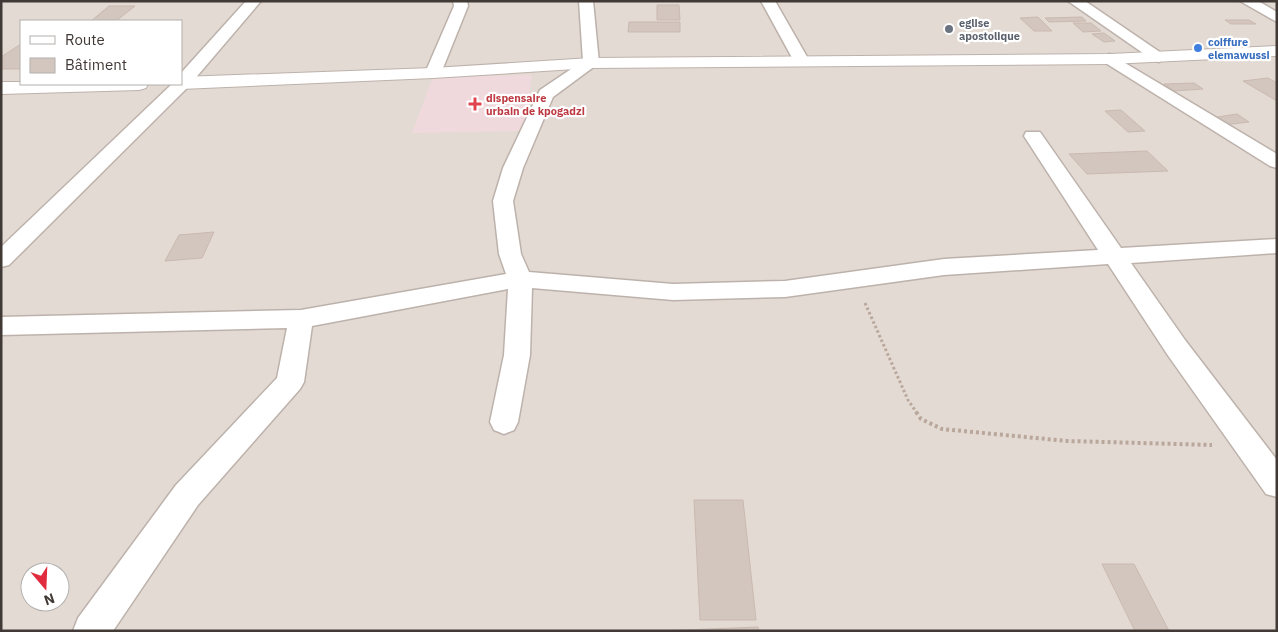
<svg xmlns="http://www.w3.org/2000/svg" width="1278" height="632" font-family="'IBM Plex Sans',sans-serif">
	<style>
		.residential { fill: #e3dad3; fill-rule: evenodd }
		.medical { fill: #efd9dc }
		.building { fill: #d3c6be; stroke: #cab9b0 }
		.lines { fill: none; stroke-linecap: round; stroke-linejoin: round }
		.minor-casing { stroke: #bdb2ab; stroke-width: 3 }
		.tertiary-casing { stroke: #bdb2ab; stroke-width: 2 }
		.path-far1 { stroke: #baa79b; stroke-width: 3; stroke-dasharray: 2.5 2.5; stroke-linecap: butt }
		.path { stroke: #baa79b; stroke-width: 4; stroke-dasharray: 3 3; stroke-linecap: butt }
		.minor { fill: #fff; fill-rule: evenodd }
		.tertiary { fill: #fff; fill-rule: evenodd }
		.worship-dot { fill: #6b7280; stroke: #fff; stroke-width: 2 }
		.shop-dot { fill: #3f7fe0; stroke: #fff; stroke-width: 2 }
		.health-dot { fill: #e0444e; stroke: #fff; stroke-width: 2 }
		.labels { text-anchor: middle; stroke-width: 4.5; stroke-linejoin: round; paint-order: stroke }
		.far-worship-label { font-size: 11px; font-weight: bold; fill: #5b616d; stroke: #fff; text-anchor: start }
		.far-shop-label { font-size: 11px; font-weight: bold; fill: #366cbe; stroke: #fff; text-anchor: start }
		.far-health-label { font-size: 11px; font-weight: bold; fill: #be3a42; stroke: #fff; text-anchor: start }
	</style>
	<rect width="100%" height="100%" fill="#f0eae5"/>
	<path class="residential" d="M1,1H1277V631H1ZM21,21H181V84H21ZM30,572H60V602H30Z"/>
	<polygon class="medical" points="532,75 524,131 412,133 433,77"/>
	<g class="building">
		<polygon points="657,5 679,5 680,20 657,20"/>
		<polygon points="109,6 135,6 116,21 91,21"/>
		<polygon points="1038,17 1052,31 1034,31 1020,18"/>
		<polygon points="1082,17 1086,21 1049,22 1045,18"/>
		<polygon points="1225,20 1249,20 1256,24 1231,24"/>
		<polygon points="629,22 680,22 680,32 628,32"/>
		<polygon points="1073,23 1091,23 1101,31 1083,32"/>
		<polygon points="1104,33 1115,41 1104,42 1092,34"/>
		<polygon points="21,44 21,69 1,69 1,57"/>
		<polygon points="1268,78 1277,83 1277,101 1243,81"/>
		<polygon points="1194,83 1203,89 1174,91 1164,84"/>
		<polygon points="1121,110 1145,131 1128,132 1105,111"/>
		<polygon points="1237,114 1249,122 1223,125 1211,118"/>
		<polygon points="1147,151 1168,171 1087,174 1069,154"/>
		<polygon points="214,232 202,258 165,261 179,235"/>
		<polygon points="694,500 743,500 756,620 700,620"/>
		<polygon points="1102,564 1134,564 1169,631 1135,631"/>
		<polygon points="758,627 759,631 660,631"/>
	</g>
	<g class="lines">
		<defs>
			<g id="minor">
				<polygon points="246,1 261,1 187,88 9,265 1,267 1,247 172,84 181,84 181,73"/>
				<polygon points="453,1 467,1 468,6 441,73 439,76 427,76 425,73 454,6"/>
				<polygon points="579,1 593,1 599,63 553,97 523,168 513,201 521,254 529,272 673,284 785,281 944,259 1098,250 1024,136 1026,132 1040,132 1121,248 1277,239 1277,253 1131,263 1185,340 1277,460 1277,497 1266,494 1167,354 1108,264 944,275 785,297 673,300 532,288 530,355 518,422 514,430 504,434 494,430 490,422 504,355 508,289 312,326 304,382 300,389 198,505 113,631 73,631 78,618 176,485 277,378 287,328 1,335 1,317 301,310 506,274 499,254 493,201 503,168 540,90 583,61"/>
				<polygon points="761,1 775,1 810,62 808,65 796,65"/>
				<polygon points="1068,1 1085,1 1167,57 1159,62 1153,60"/>
				<polygon points="1240,1 1258,1 1277,12 1277,22"/>
				<polygon points="1110,54 1277,154 1277,168 1270,166 1104,62 1102,59 1104,56"/>
			</g>
			<g id="tertiary">
				<polygon points="1277,46 1277,56 1110,64 591,68 433,78 181,89 172,84 181,84 181,77 433,68 591,58 1110,54"/>
				<polygon points="1,82 21,82 21,84 148,84 146,88 139,90 1,94"/>
			</g>
		</defs>
		<use href="#minor" class="minor-casing"/>
		<use href="#tertiary" class="tertiary-casing"/>
		<polyline class="path-far1" points="865,303 908,400 917,413"/>
		<polyline class="path" points="916,412 921,419 942,429 1067,441 1212,445"/>
		<use href="#minor" class="minor"/>
		<use href="#tertiary" class="tertiary"/>
	</g>
	<circle class="worship-dot" cx="949" cy="29" r="5"/>
	<circle class="shop-dot" cx="1198" cy="48" r="5"/>
	<path class="health-dot" d="M472.5 96.5h5v5h5v5h-5v5h-5v-5h-5v-5h5z"/>
	<g class="labels">
		<g class="far-worship-label">
			<text x="959" y="27">eglise<tspan x="959" dy="13">apostolique</tspan></text>
		</g>
		<g class="far-shop-label">
			<text x="1208" y="46">coiffure<tspan x="1208" dy="13">elemawussi</tspan></text>
		</g>
		<g class="far-health-label">
			<text x="486" y="102">dispensaire<tspan x="486" dy="13">urbain de kpogadzi</tspan></text>
		</g>
	</g>
	<rect width="1278" height="632" fill="none" stroke="#413935" stroke-width="5"/>
	<rect x="20" y="20" width="162" height="65" fill="#ffffff" stroke="#b3b0ae"/>
	<rect x="30" y="36" width="25" height="8" fill="#ffffff" stroke="#b3b0ae"/>
	<text x="65" y="45" font-size="15" fill="#413935">Route</text>
	<rect x="30" y="58" width="25" height="15" fill="#d3c6be" stroke="#b3b0ae"/>
	<text x="65" y="70" font-size="15" fill="#413935">Bâtiment</text>
	<g transform="translate(45 587) rotate(161)"><circle r="24" fill="#ffffff" stroke="#b3b0ae"/>
	<path d="M0-4L9 19L0 12L-9 19Z" fill="#e02c3e"/>
	<text y="-8" font-size="14" font-weight="bold" text-anchor="middle" fill="#413935">N</text>
	</g>
</svg>
